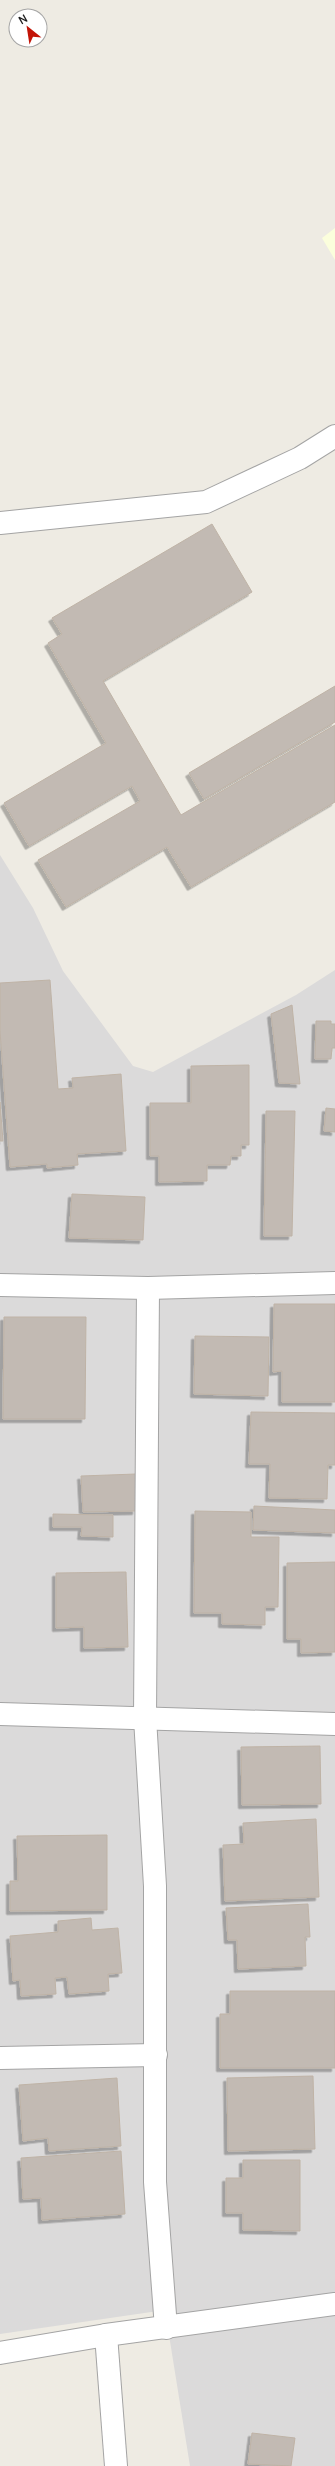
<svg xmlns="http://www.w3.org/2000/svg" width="335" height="2466" font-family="Manrope,sans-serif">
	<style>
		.residential { fill: #dbdada }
		.education { fill: #fbfedc }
		.building { fill: #c2bab3; stroke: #bfb3a6; filter: url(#shadow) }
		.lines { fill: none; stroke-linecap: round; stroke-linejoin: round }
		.minor-casing { stroke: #a4a4a4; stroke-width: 24 }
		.minor { stroke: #fff; stroke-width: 22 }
	</style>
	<defs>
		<filter id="shadow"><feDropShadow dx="-3.5" dy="3.5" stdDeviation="0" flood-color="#0004"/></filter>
	</defs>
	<rect width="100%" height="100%" fill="#eeebe3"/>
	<polygon class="residential" points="0,855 33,908 63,971 133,1066 153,1072 296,995 335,970 335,2466 190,2466 165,2310 0,2334"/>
	<polygon class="education" points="335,228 335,260 322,238"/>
	<g class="building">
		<polygon points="212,524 252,592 103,681 181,815 335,725 335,802 191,887 167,847 66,907 38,860 140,801 132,786 29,846 4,803 106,743 48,643 62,634 52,618"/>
		<polygon points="335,686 335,722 204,799 189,773"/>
		<polygon points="50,980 58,1089 73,1088 72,1078 121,1074 126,1151 77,1154 78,1165 47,1168 47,1164 10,1167 0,1031 0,983"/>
		<polygon points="292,1005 300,1084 279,1083 271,1014"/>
		<polygon points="316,1021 331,1021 331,1024 335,1024 335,1048 332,1048 331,1059 315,1059"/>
		<polygon points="249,1065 249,1145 241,1145 241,1156 231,1156 230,1165 207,1165 207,1181 159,1182 159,1156 150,1156 150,1103 191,1103 191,1066"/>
		<polygon points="0,1102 3,1141 0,1141"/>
		<polygon points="326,1108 335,1109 335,1132 324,1131"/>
		<polygon points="266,1111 295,1111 292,1236 264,1236"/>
		<polygon points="72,1194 145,1197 143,1240 69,1238"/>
		<polygon points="274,1304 335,1304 335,1402 282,1402 282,1371 273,1372"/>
		<polygon points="4,1317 86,1317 85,1419 3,1419"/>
		<polygon points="195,1336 269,1337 268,1396 194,1394"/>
		<polygon points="251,1412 335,1413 335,1465 328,1465 327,1499 269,1498 270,1464 249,1464"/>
		<polygon points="136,1474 136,1511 83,1512 81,1476"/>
		<polygon points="254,1506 335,1510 335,1533 253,1530"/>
		<polygon points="195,1511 251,1512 251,1537 279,1537 278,1607 265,1607 265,1625 222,1624 222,1613 194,1613"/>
		<polygon points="53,1514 113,1515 113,1537 81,1536 82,1527 53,1527"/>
		<polygon points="335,1562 335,1652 301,1653 301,1639 287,1639 287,1563"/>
		<polygon points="126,1572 128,1647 84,1648 84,1627 56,1628 56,1573"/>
		<polygon points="320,1746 321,1804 242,1805 241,1747"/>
		<polygon points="316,1819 319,1897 225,1901 223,1845 244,1844 243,1823"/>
		<polygon points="107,1835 107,1910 10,1911 10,1881 18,1881 17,1836"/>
		<polygon points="308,1904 310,1937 305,1937 306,1966 238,1969 237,1940 228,1940 226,1908"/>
		<polygon points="91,1918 92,1930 118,1928 122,1973 108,1974 109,1991 69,1994 67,1977 55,1978 56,1994 21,1996 20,1980 13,1981 10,1936 58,1932 58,1921"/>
		<polygon points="230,1991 335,1991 335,2068 220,2068 220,2014 230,2014"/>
		<polygon points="313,2076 315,2149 228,2151 227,2078"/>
		<polygon points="117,2078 121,2146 49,2151 48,2138 23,2141 19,2085"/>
		<polygon points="121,2151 125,2214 42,2220 41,2198 23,2199 21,2158"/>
		<polygon points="243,2160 300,2160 300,2231 243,2230 243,2213 226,2213 226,2178 243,2178"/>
		<polygon points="252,2433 295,2438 291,2466 248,2464"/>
	</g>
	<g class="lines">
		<defs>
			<g id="minor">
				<polyline points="0,523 206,502 300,458 335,436"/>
				<polyline points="0,1285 148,1288 335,1283"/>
				<polyline points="148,1288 145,1718 155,1886 155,2182 166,2328"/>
				<polyline points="0,1714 335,1724"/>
				<polyline points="0,2058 156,2055"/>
				<polyline points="106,2335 116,2466"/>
				<polyline points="0,2353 106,2335 335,2304"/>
			</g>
		</defs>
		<use href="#minor" class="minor-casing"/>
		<use href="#minor" class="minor"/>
	</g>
	<g transform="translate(28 28) rotate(330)"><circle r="19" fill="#ffffff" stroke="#a5a5a5"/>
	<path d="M0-3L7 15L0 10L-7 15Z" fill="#c31407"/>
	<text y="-6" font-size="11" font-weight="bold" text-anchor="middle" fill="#1d1d1d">N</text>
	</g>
</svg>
